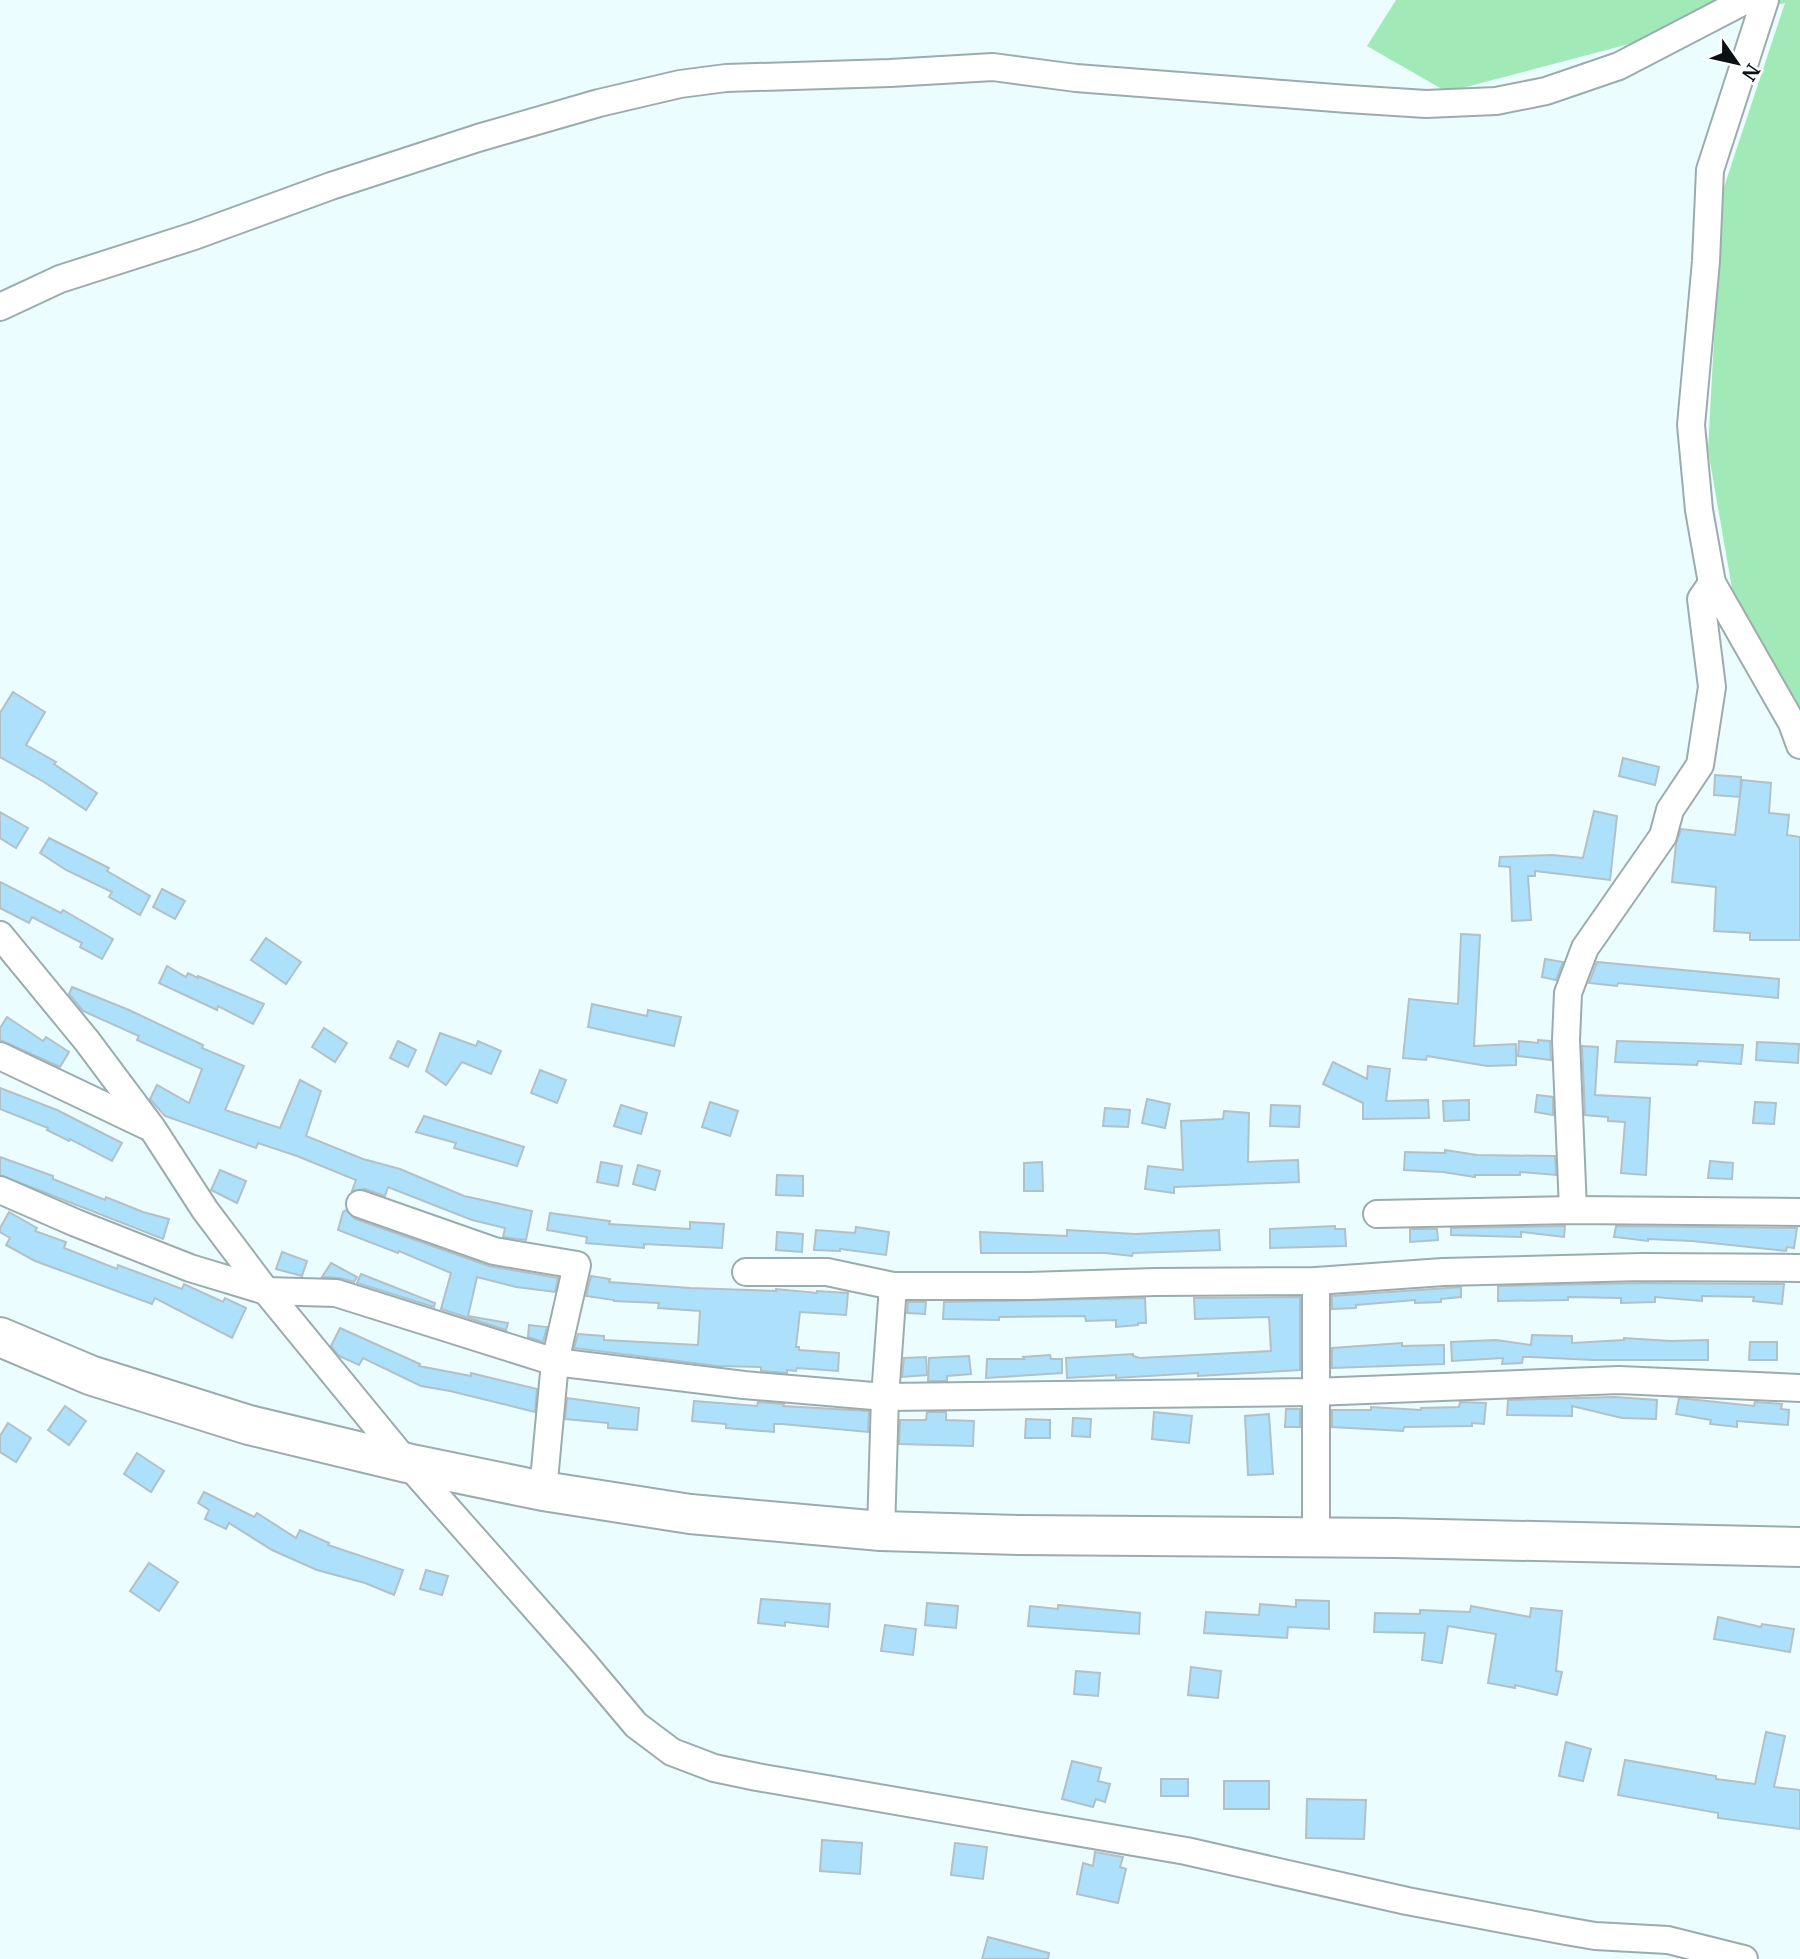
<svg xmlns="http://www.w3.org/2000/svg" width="1800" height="1959" font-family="Merriweather,serif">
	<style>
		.green { fill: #a1eab7 }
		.building { fill: #ade1fb; stroke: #b2c0c7; stroke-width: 2 }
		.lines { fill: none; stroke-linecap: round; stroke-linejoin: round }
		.minor-casing { stroke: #9cacae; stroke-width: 30 }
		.primary-casing { stroke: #9cacae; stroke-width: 42 }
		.minor { stroke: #fff; stroke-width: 26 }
		.primary { stroke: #fff; stroke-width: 38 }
	</style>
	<rect width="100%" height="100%" fill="#ecfdff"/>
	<polygon class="green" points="1396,0 1800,0 1800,743 1737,617 1708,450 1722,193 1785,3 1447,92 1367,46"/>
	<g class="building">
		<polygon points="13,692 45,712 26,745 56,762 54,764 97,793 86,810 44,782 0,757 0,713"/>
		<polygon points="1623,758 1659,767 1655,785 1619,776"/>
		<polygon points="1715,775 1741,777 1740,797 1714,795"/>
		<polygon points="1742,780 1771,783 1769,813 1789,815 1787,835 1800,837 1800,940 1750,940 1750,933 1714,931 1716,887 1672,882 1676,844 1681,829 1735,835"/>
		<polygon points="1594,811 1617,816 1610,880 1535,871 1535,876 1528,876 1531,920 1512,921 1510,867 1499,866 1500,857 1552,855 1583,858"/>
		<polygon points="0,812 28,828 16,848 0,838"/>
		<polygon points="49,838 109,868 107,871 150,896 140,915 109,897 112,892 66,870 40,853"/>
		<polygon points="0,882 61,913 63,910 113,939 102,959 80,947 82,943 32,917 29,923 0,908"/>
		<polygon points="162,889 185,901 175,919 153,907"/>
		<polygon points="1461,934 1480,935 1474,1046 1516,1044 1516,1065 1487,1066 1427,1056 1426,1060 1403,1058 1409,999 1458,1004"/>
		<polygon points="266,938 301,962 286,984 251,960"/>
		<polygon points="1545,959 1563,962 1556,980 1542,977"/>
		<polygon points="1597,962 1779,979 1778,998 1618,983 1617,986 1589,983"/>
		<polygon points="167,966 186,977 188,973 198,978 198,976 264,1004 253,1024 218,1006 217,1010 159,983"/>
		<polygon points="72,987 129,1010 203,1045 202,1048 244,1066 225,1110 280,1128 300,1080 321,1091 306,1136 363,1159 400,1169 464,1196 532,1211 526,1240 503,1237 505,1228 472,1220 388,1187 385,1196 365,1189 352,1191 356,1180 297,1156 258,1143 256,1148 165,1116 150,1099 157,1085 189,1103 202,1069 137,1040 139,1036 83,1011 69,994"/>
		<polygon points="592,1004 647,1016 648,1010 681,1017 674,1046 588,1027"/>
		<polygon points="7,1017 43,1041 46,1037 69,1052 60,1067 0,1040 0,1028"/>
		<polygon points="324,1028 347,1043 335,1062 312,1047"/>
		<polygon points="440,1033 476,1046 478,1041 501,1051 491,1074 462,1062 446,1085 426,1071"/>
		<polygon points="1538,1040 1550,1041 1551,1060 1518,1056 1519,1041 1538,1043"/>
		<polygon points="398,1041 416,1050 408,1067 390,1058"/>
		<polygon points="1617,1041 1743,1045 1741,1064 1698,1061 1697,1065 1615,1062"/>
		<polygon points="1757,1042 1799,1044 1798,1063 1756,1060"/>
		<polygon points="1582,1046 1598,1047 1595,1095 1650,1098 1646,1175 1621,1173 1625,1122 1608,1121 1608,1117 1585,1115"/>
		<polygon points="1333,1062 1367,1079 1368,1066 1390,1069 1386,1101 1428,1100 1429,1118 1363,1119 1363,1103 1323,1084"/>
		<polygon points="540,1070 566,1080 557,1103 531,1093"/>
		<polygon points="0,1088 57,1110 122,1143 112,1161 70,1139 69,1141 47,1130 48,1128 0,1109"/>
		<polygon points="1537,1095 1553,1097 1553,1115 1535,1112"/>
		<polygon points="1147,1099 1170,1104 1165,1128 1142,1123"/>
		<polygon points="1469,1100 1469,1120 1444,1121 1443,1101"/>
		<polygon points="710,1102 738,1111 730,1136 702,1127"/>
		<polygon points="1755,1102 1776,1103 1774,1124 1753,1123"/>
		<polygon points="621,1105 647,1113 641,1134 614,1126"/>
		<polygon points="1271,1105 1300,1106 1299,1127 1270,1126"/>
		<polygon points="1105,1108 1130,1110 1128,1127 1103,1126"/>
		<polygon points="1224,1111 1249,1113 1248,1162 1298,1160 1299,1182 1174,1187 1174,1193 1145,1189 1148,1166 1183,1170 1181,1121 1223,1119"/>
		<polygon points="424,1116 524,1147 517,1166 454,1148 456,1143 416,1132"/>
		<polygon points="1445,1150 1477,1155 1555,1156 1556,1175 1520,1172 1520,1175 1475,1175 1475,1177 1443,1172 1404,1170 1405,1152 1445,1153"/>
		<polygon points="0,1157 53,1176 53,1179 105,1200 106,1197 143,1212 169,1219 163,1239 0,1175"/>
		<polygon points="1710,1161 1733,1163 1732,1179 1708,1178"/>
		<polygon points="601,1162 622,1166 618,1186 597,1182"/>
		<polygon points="1042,1162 1043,1191 1024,1191 1024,1163"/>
		<polygon points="638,1165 660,1171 655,1190 633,1184"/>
		<polygon points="220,1170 246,1181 237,1203 211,1190"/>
		<polygon points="777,1175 803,1176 803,1196 776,1195"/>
		<polygon points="346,1210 355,1219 489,1266 558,1278 555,1292 516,1287 477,1277 468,1316 508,1323 506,1330 441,1309 451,1273 399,1251 398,1253 338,1230 343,1212"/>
		<polygon points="9,1212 37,1228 35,1231 66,1242 64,1248 117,1269 118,1265 182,1289 184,1284 223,1302 225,1298 246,1308 232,1338 155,1298 152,1304 35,1261 6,1245 10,1238 0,1232 0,1228"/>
		<polygon points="550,1213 610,1221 609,1224 690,1229 690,1222 724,1224 722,1248 644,1244 644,1248 586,1243 587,1237 547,1230"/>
		<polygon points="1335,1226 1335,1229 1345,1229 1346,1246 1270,1248 1270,1229"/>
		<polygon points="1565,1226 1564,1237 1521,1232 1521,1237 1451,1235 1451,1228"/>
		<polygon points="1616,1226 1797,1228 1794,1248 1787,1247 1786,1251 1692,1241 1648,1239 1648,1241 1614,1237"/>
		<polygon points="856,1227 889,1232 886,1255 840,1249 840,1251 814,1250 816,1230 855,1233"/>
		<polygon points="1410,1229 1437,1229 1438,1240 1410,1242"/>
		<polygon points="1067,1230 1135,1234 1219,1230 1220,1250 1133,1253 1132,1256 1105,1253 981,1253 980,1232 1067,1236"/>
		<polygon points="777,1232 803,1234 802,1252 776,1250"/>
		<polygon points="282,1252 307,1261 302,1276 276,1269"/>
		<polygon points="331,1263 357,1277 354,1282 340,1278 322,1277"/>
		<polygon points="361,1274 435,1303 434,1307 357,1283"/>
		<polygon points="591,1276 610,1279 609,1282 690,1288 776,1291 776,1289 817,1293 817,1291 848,1293 846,1315 800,1312 796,1347 799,1347 799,1350 839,1353 838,1371 797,1368 796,1371 787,1370 787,1373 761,1371 761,1367 718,1366 574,1348 578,1334 604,1336 604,1340 698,1345 700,1311 658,1308 659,1303 614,1301 614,1300 586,1296"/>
		<polygon points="1642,1283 1784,1284 1782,1304 1753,1301 1754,1297 1702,1296 1702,1301 1655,1297 1655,1302 1621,1303 1621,1298 1568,1297 1568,1300 1498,1301 1498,1286"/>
		<polygon points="1461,1287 1461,1297 1441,1299 1441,1302 1415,1303 1415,1300 1356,1305 1356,1308 1332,1309 1332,1296"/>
		<polygon points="1300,1297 1300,1370 1198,1376 1198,1373 1116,1378 1116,1375 1067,1378 1066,1358 1133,1354 1133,1356 1140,1358 1271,1351 1269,1317 1195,1319 1194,1298"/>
		<polygon points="1145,1298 1146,1323 1138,1323 1138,1325 1116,1327 1116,1320 1086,1321 1085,1316 999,1317 999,1320 943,1319 944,1302"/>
		<polygon points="908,1302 926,1302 925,1314 907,1313"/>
		<polygon points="529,1325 547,1327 543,1342 528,1337"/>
		<polygon points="340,1328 420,1364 419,1366 471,1376 471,1373 537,1389 535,1412 450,1391 421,1386 363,1358 359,1365 339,1356 331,1346"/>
		<polygon points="1532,1335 1572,1336 1572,1343 1624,1340 1624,1338 1671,1341 1708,1340 1708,1360 1593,1360 1531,1357 1523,1357 1522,1363 1502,1364 1503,1358 1452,1361 1451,1342 1496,1340 1531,1345"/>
		<polygon points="1750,1342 1777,1342 1777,1360 1749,1360"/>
		<polygon points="1402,1343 1402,1346 1444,1345 1444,1364 1332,1368 1332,1348"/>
		<polygon points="1050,1355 1051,1359 1062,1359 1062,1373 986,1378 987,1359 1024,1359 1023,1357"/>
		<polygon points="969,1356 971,1374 947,1376 947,1381 928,1381 929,1358"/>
		<polygon points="926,1357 927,1375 902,1377 904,1358"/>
		<polygon points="1615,1397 1657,1400 1656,1419 1622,1418 1572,1406 1572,1416 1507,1415 1508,1400"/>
		<polygon points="567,1398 639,1408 637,1430 608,1428 608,1423 565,1419"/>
		<polygon points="1679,1398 1754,1406 1755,1402 1782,1404 1781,1409 1789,1410 1788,1425 1737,1421 1737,1427 1710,1424 1711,1420 1676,1414"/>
		<polygon points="694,1401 757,1406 758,1402 784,1404 783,1406 869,1411 868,1432 782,1424 774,1424 774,1432 726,1428 726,1424 692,1421"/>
		<polygon points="1460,1402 1486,1403 1484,1424 1472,1423 1472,1426 1404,1427 1403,1431 1332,1427 1332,1410 1371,1410 1371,1407 1421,1410 1421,1408 1459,1407"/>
		<polygon points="65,1406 86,1421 69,1445 48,1430"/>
		<polygon points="1286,1409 1300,1409 1300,1427 1285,1427"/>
		<polygon points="927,1412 946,1412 946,1420 974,1421 973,1446 899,1444 900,1420 926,1420"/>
		<polygon points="1154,1412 1192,1416 1189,1443 1152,1439"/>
		<polygon points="1269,1414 1273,1474 1248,1475 1245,1416"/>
		<polygon points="1073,1418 1091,1419 1090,1437 1072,1436"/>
		<polygon points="1026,1419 1050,1420 1050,1438 1025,1438"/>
		<polygon points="8,1423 31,1438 16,1462 0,1452 0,1436"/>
		<polygon points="137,1453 164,1471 151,1492 124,1474"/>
		<polygon points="204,1492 254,1517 257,1513 296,1538 300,1530 329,1543 328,1545 403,1570 394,1595 365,1583 317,1570 272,1550 229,1523 226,1529 205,1519 209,1510 198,1503"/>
		<polygon points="149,1563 178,1582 159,1611 130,1591"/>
		<polygon points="426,1570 448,1576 442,1595 420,1589"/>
		<polygon points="761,1599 830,1604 828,1627 785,1622 785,1626 758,1623"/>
		<polygon points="1296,1600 1329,1601 1329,1629 1288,1627 1287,1638 1204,1633 1206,1612 1259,1615 1260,1604 1296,1607"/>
		<polygon points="927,1603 958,1606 956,1628 925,1625"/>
		<polygon points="1058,1605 1140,1613 1139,1634 1028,1626 1030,1606 1058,1609"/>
		<polygon points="1471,1606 1530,1617 1531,1608 1562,1611 1556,1671 1562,1672 1557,1695 1515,1685 1515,1688 1488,1683 1496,1634 1448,1626 1442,1663 1422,1660 1425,1633 1374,1632 1375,1613 1420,1614 1420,1610 1470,1612"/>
		<polygon points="1718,1617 1761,1627 1762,1624 1794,1629 1790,1652 1714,1639"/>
		<polygon points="885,1625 916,1629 913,1655 881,1651"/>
		<polygon points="1191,1667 1221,1671 1218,1698 1188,1695"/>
		<polygon points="1076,1671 1100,1673 1098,1696 1074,1694"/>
		<polygon points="1766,1732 1785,1736 1774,1787 1800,1790 1800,1829 1718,1818 1718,1813 1618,1795 1625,1760 1716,1776 1716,1779 1755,1784"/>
		<polygon points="1566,1742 1591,1749 1583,1781 1559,1776"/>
		<polygon points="1072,1761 1101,1768 1098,1781 1110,1784 1105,1802 1096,1799 1093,1807 1062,1799"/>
		<rect x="1161" y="1779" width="27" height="17"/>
		<rect x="1224" y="1781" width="45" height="28"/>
		<polygon points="1307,1799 1366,1800 1364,1839 1306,1838"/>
		<polygon points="822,1840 862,1843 860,1874 820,1871"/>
		<polygon points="955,1843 987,1847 983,1879 951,1875"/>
		<polygon points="1095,1852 1123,1857 1120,1867 1126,1869 1118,1903 1077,1894 1083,1863 1093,1866"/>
		<polygon points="988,1937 1049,1953 1048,1959 982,1959"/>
	</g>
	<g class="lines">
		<defs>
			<g id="minor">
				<polyline points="1765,0 1710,170 1706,261 1691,425 1699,510 1712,583 1792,723 1800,745"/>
				<polyline points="0,307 60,279 194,236 331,186 478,138 599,103 680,84 726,78 890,73 993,67 1076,78 1348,99 1426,104 1496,101 1546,91 1619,66 1746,0"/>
				<polyline points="0,935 87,1041 152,1128 205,1210 266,1291 407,1463 583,1662 636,1725 672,1752 714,1768 757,1777 1186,1851 1407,1901 1566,1931 1595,1936 1668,1940 1744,1959"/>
				<polyline points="0,1056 147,1126"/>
				<polyline points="0,1190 76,1223 190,1268 266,1291 336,1293 555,1362 744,1385 885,1397 1314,1392 1619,1380 1800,1388"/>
				<polyline points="360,1204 494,1251 577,1265 555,1362 543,1491"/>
				<polyline points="1573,1210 1566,1040 1568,993 1585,948 1663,836 1670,810 1700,765 1712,687 1701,599 1712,583"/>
				<polyline points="1377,1214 1573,1210 1800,1212"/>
				<polyline points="746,1272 827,1272 893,1286 1029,1286 1155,1282 1316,1281 1443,1272 1642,1267 1800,1268"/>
				<polyline points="1316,1281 1316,1538"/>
				<polyline points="881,1531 885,1397 893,1286"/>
			</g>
			<polyline id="primary" points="0,1337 90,1375 249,1425 407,1463 543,1491 690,1514 881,1531 1019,1535 1395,1538 1800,1547"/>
		</defs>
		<use href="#minor" class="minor-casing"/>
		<use href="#primary" class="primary-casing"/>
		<use href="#minor" class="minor"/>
		<use href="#primary" class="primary"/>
	</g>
	<g transform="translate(1737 63) rotate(124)" stroke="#ffffff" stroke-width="5" paint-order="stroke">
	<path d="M0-5L12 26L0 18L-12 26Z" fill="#0b1112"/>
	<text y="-10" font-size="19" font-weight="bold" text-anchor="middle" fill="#0b1112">N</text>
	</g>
</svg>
